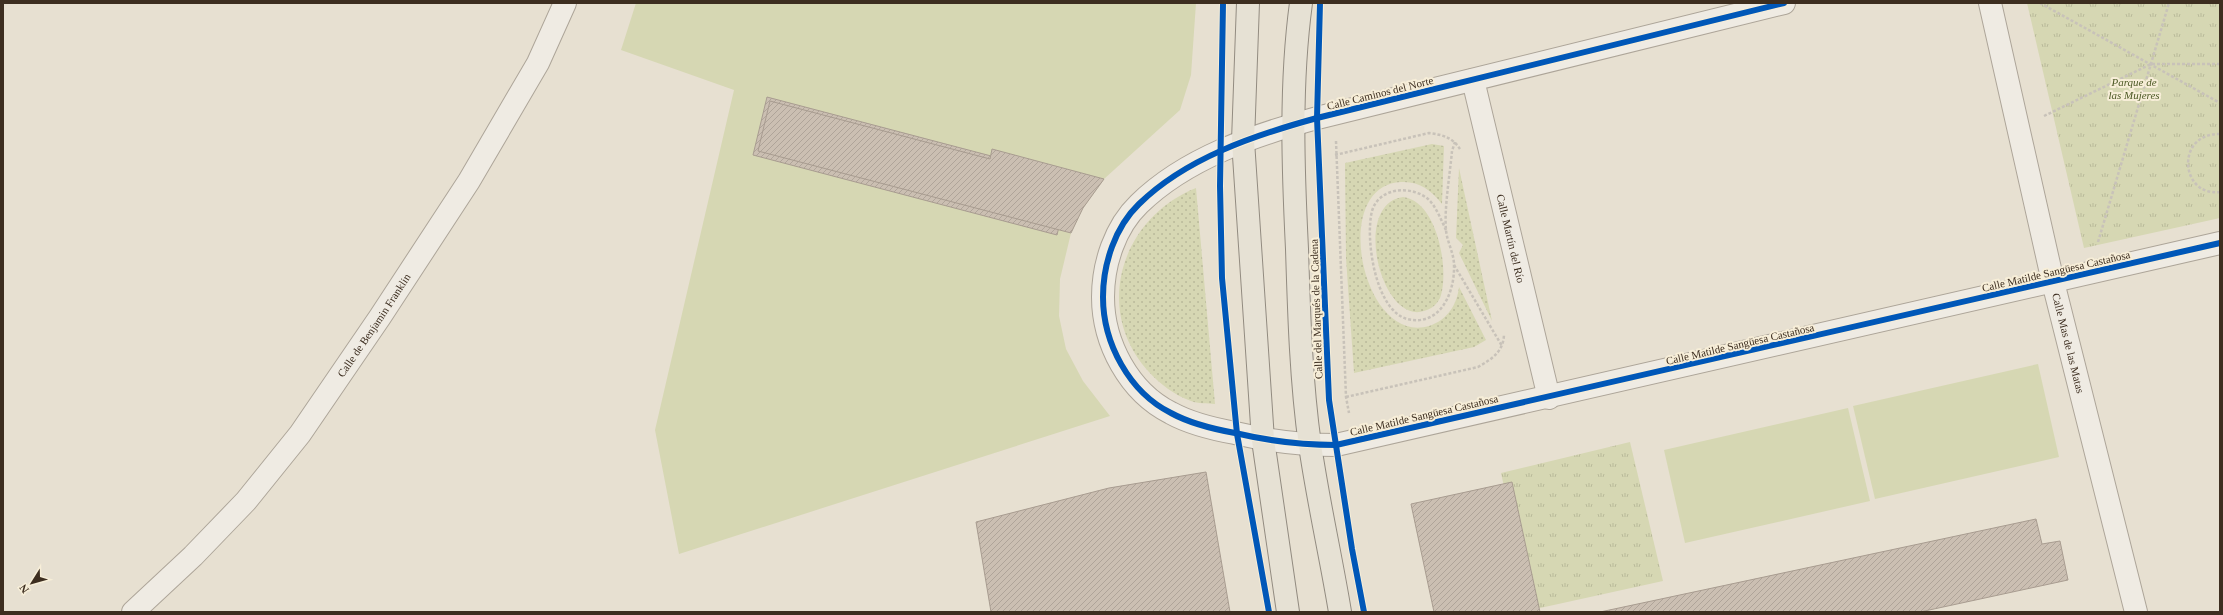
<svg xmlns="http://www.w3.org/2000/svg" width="2223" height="615" font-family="Georgia,serif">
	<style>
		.grass { fill: url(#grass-dots) }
		.park { fill: url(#park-tufts) }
		.pitch { fill: #d6d7b3 }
		.building { fill: url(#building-hatch); stroke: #a89c90 }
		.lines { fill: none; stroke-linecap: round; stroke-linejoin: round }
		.street-casing { stroke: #ada599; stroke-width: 24 }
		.primary-casing { stroke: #928b80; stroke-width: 24 }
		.path { stroke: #c8c2b9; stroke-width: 2.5; stroke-dasharray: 3 2; stroke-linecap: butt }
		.street { stroke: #efebe3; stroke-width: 22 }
		.primary { stroke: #e6e1d4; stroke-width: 22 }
		.cycleway-casing { stroke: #f7eed8; stroke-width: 8 }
		.cycleway { stroke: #0057b8; stroke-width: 6 }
		.labels { text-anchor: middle; stroke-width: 4; stroke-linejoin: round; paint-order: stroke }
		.park-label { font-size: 11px; font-style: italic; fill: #4d5a26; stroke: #f7eed8 }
		.street-label { font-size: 11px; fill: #3d2e20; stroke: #f7eed8 }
	</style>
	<defs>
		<pattern id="grass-dots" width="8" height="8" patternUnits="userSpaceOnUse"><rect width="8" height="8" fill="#d6d7b3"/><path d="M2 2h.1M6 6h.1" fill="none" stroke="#b9b99a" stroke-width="1.8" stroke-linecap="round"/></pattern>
		<pattern id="park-tufts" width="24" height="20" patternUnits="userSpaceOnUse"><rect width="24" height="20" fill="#d6d7b3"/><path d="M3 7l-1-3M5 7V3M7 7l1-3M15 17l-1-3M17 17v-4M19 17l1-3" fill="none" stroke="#b9b99a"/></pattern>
		<pattern id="building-hatch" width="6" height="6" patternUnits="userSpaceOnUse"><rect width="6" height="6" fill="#cbbfb2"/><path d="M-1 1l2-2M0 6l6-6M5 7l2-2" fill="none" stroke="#afa499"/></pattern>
	</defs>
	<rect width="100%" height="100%" fill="#e7e0d1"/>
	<g class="grass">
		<path d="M1432,144L1444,146L1442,204C1431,190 1419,181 1401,182C1329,185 1362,346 1429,326C1447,320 1457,305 1459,287L1486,340L1474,347L1354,373L1346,258L1345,163Z"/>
		<polygon points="1459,168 1492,321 1459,253 1463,245 1456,238"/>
		<path d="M1196,188L1215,404C1207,403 1198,404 1191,401C1174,395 1160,384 1149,372C1092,310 1121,218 1196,188Z"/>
		<path d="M1403,197C1437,201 1449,267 1441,295C1439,303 1432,309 1424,311C1381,325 1351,204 1403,197Z"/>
	</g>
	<g class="park">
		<polygon points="2027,3 2220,3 2220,218 2084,248"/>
		<polygon points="1630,442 1663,581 1531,610 1501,473"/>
	</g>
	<g class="pitch">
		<polygon points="636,3 1196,3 1191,75 1180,110 1104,179 1083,208 1071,233 1060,279 1059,316 1066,349 1083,381 1110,416 679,554 655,430 734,90 621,50"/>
		<polygon points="2038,364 2059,457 1875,499 1853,406"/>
		<polygon points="1848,408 1870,501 1685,543 1664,450"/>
	</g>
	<g class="building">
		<polygon points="767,97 1071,177 1057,235 753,155"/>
		<polygon points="770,101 990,159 992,149 1104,179 1083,208 1071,233 758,151"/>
		<polygon points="1206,472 1230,612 991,612 976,522 1109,488"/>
		<polygon points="1512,482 1540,612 1434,612 1411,504"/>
		<polygon points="2036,519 2042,544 2060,541 2068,580 1920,612 1600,612"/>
	</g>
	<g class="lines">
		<defs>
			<g id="street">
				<path d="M1784,3L1317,118C1255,135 1186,158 1139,204C1115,227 1103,264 1103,297C1103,343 1129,392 1171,413C1191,424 1213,429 1235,433C1269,441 1301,445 1336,445L2220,243"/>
				<path id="s1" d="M1990,3L2053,282L2136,612"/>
				<path id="s2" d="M1473,80L1549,398"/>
				<path id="s3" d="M133,612L193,556L246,501L300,434L380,317L469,181L538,63L565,3"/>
			</g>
			<g id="primary">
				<polyline points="1248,3 1243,141 1263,440 1288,612"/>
				<path d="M1301,3C1290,84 1293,168 1297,249C1299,314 1301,381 1310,445C1318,501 1331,557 1340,612"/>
			</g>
		</defs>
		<use href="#street" class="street-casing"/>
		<use href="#primary" class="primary-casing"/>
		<g class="path">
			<polyline points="2040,3 2220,103"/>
			<polyline points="2044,116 2151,64 2220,64"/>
			<path d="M2220,134C2175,133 2180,197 2220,192"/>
			<polyline points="1336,141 1346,397 1349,413"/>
			<path d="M1335,155L1429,133C1443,135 1452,137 1460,149"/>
			<path d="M1446,230C1441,220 1436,206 1428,199C1411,185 1379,187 1372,211C1365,238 1375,310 1407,319C1440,327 1455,293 1454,265C1454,253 1447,242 1446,230C1444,208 1450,174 1452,151L1455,142"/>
			<polyline points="2098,242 2169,3"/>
			<polyline points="1454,265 1502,346"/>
			<path d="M1346,397L1478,367C1492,359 1503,352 1504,335"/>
		</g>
		<use href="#street" class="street"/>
		<use href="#primary" class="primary"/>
		<defs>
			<g id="cycleway">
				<polyline points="1223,3 1220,186 1222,278 1237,434 1269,612"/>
				<polyline points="1320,3 1317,118 1329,400 1352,549 1364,612"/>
				<path d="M1784,3L1317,118C1255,135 1186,158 1139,204C1115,227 1103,264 1103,297C1103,343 1129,392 1171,413C1191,424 1213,429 1235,433C1269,441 1301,445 1336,445L2220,243"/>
			</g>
		</defs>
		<use href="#cycleway" class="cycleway-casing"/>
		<use href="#cycleway" class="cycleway"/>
	</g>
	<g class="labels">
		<g class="park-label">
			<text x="2134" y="86">Parque de<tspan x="2134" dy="13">las Mujeres</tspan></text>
		</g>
		<g class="street-label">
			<text transform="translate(1380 93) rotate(-14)" y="4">Calle Caminos del Norte</text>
			<text dy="4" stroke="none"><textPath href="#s2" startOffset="163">Calle Martín del Río</textPath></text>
			<text transform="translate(2056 271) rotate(-13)" y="4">Calle Matilde Sangüesa Castañosa</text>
			<text transform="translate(1316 309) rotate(-92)" y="4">Calle del Marqués de la Cadena</text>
			<text dy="4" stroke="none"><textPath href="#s3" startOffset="376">Calle de Benjamin Franklin</textPath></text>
			<text dy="4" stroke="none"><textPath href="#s1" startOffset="349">Calle Mas de las Matas</textPath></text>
			<text transform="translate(1740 344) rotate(-13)" y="4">Calle Matilde Sangüesa Castañosa</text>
			<text transform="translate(1424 415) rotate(-13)" y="4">Calle Matilde Sangüesa Castañosa</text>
		</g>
	</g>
	<rect width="2223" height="615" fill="none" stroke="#3d2e20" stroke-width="8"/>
	<g transform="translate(32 583) rotate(233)" stroke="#f7eed8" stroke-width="3" paint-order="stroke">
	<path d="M0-3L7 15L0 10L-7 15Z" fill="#3d2e20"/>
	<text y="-6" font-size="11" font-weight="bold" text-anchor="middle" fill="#3d2e20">N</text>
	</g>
</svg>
